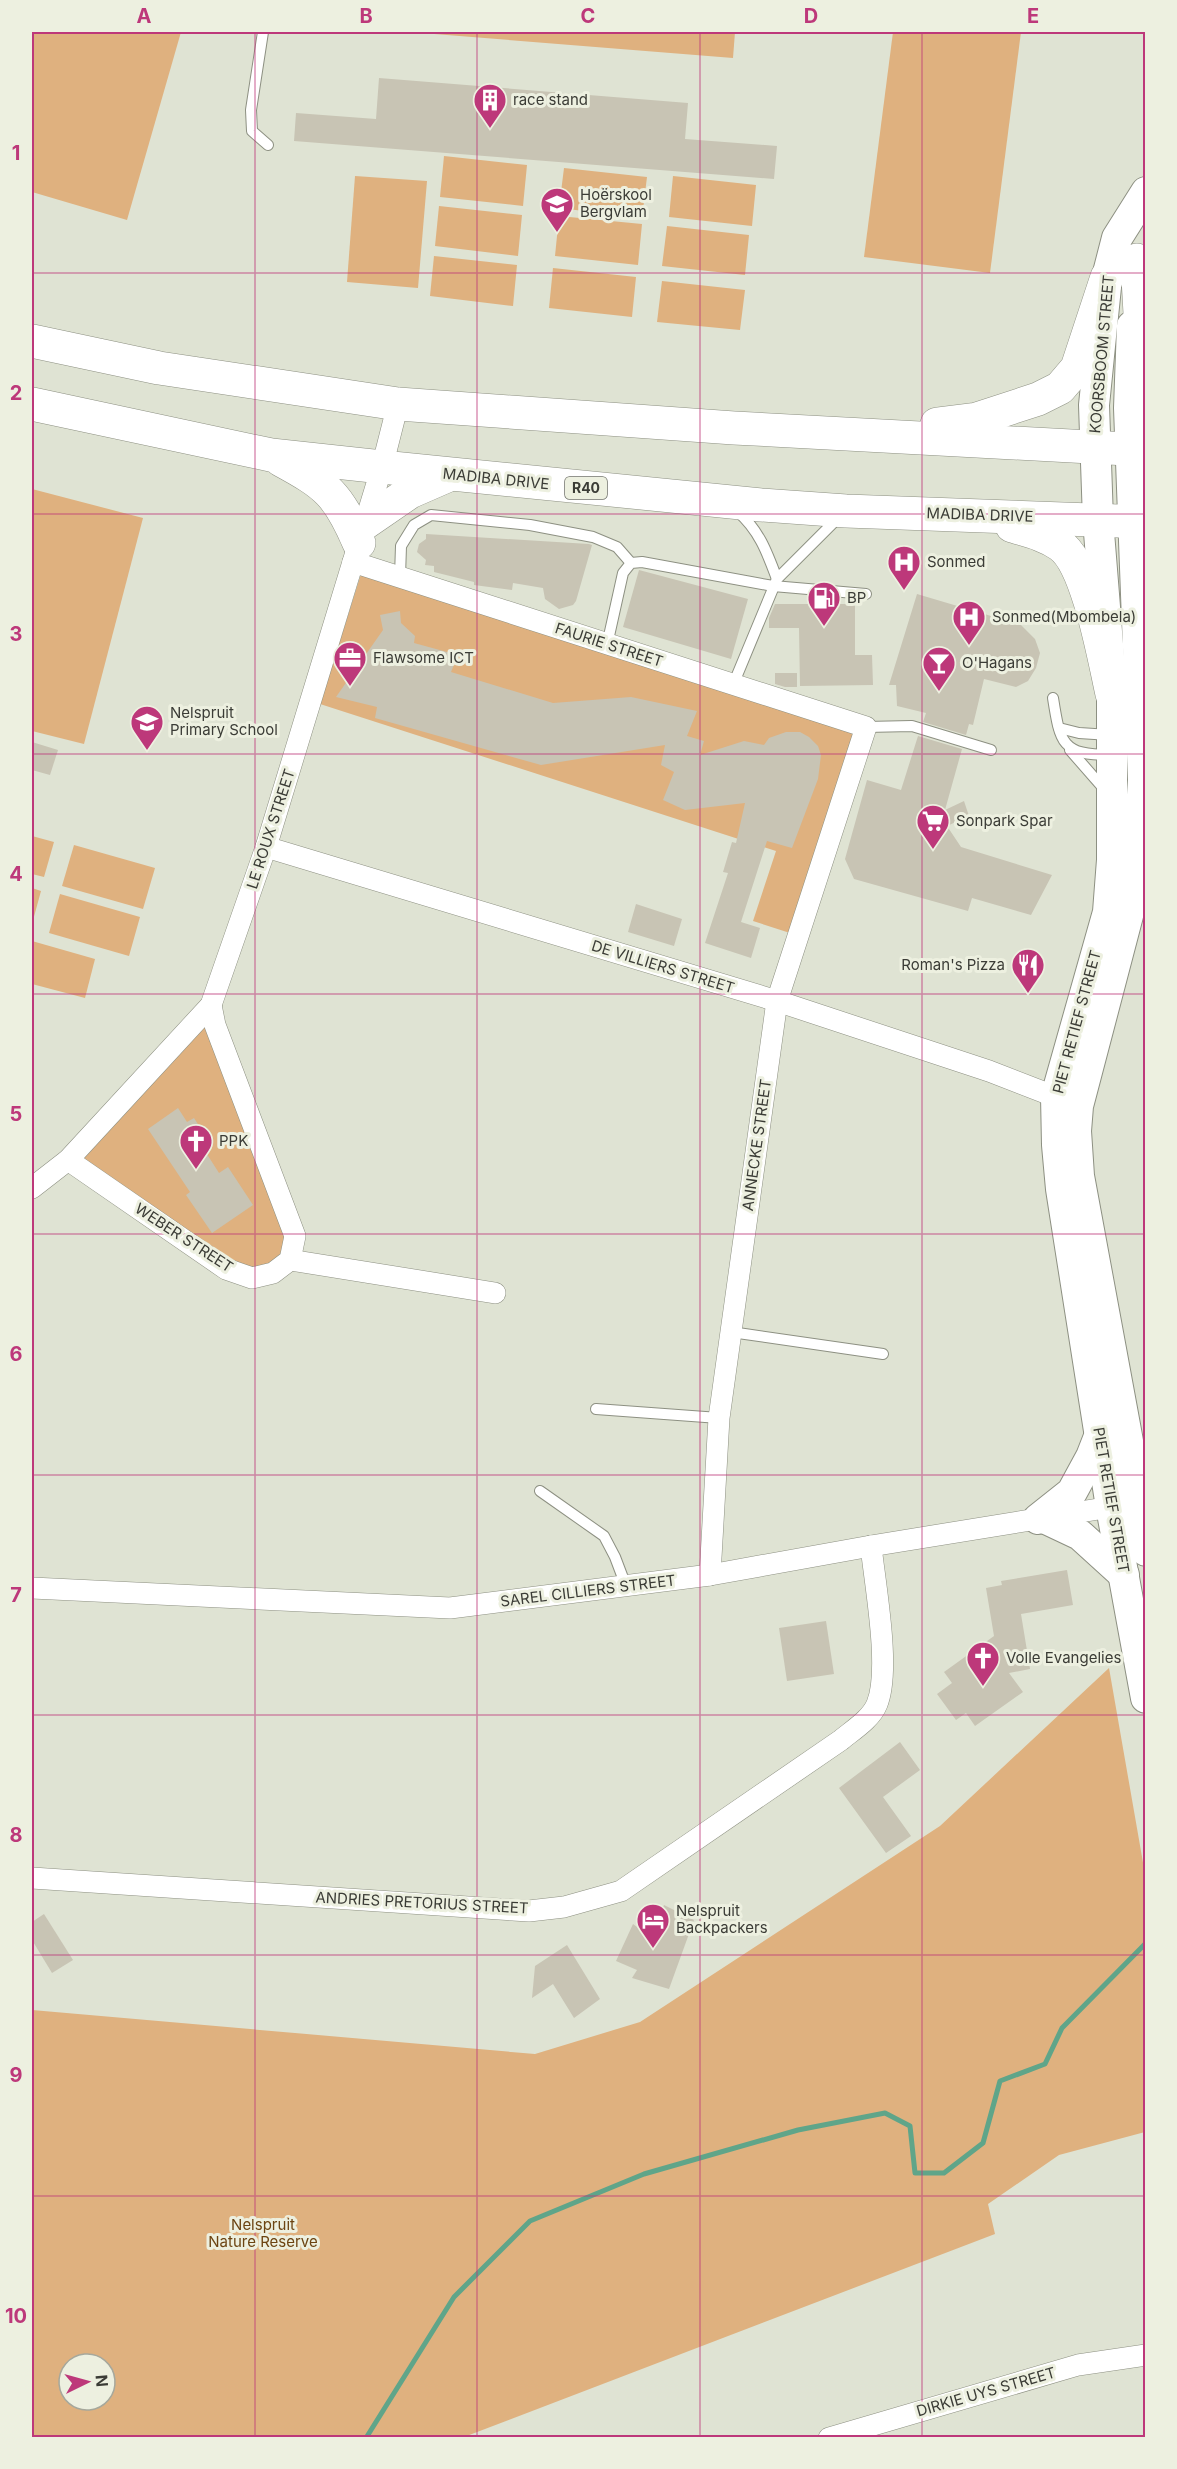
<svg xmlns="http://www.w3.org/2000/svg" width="1177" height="2469" font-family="Inter,sans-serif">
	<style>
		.green { fill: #dfb17f; fill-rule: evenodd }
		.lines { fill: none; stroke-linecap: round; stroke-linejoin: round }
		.stream { stroke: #5fa589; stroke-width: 5 }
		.building { fill: #c8c4b4 }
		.lane-casing { stroke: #8d9082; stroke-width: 12 }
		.street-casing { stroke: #8d9082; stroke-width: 22 }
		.secondary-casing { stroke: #8d9082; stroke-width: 32 }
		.primary-casing { stroke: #8d9082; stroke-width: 34 }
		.lane { stroke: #fff; stroke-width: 10 }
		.street { stroke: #fff; stroke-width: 21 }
		.secondary { stroke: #fff; stroke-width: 30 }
		.primary { stroke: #fff; stroke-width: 33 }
		.grid { fill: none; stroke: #bd387a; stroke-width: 1.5; stroke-opacity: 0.55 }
		.labels { text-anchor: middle; stroke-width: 6; stroke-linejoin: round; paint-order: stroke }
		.shield { fill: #edf0e0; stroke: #707269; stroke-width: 1.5 }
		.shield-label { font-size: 14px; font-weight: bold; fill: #3b3c36 }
		.poi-label { font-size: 15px; fill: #3b3c36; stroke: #edf0e0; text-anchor: start }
		.street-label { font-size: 15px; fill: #3b3c36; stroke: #edf0e0 }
		.park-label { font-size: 15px; fill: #6c4412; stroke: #edf0e0 }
		.neatline { fill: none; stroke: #bd387a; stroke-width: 2 }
		.grid-label { font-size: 20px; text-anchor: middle; font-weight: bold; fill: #bd387a }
	</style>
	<rect width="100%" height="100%" fill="#dfe3d3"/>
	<g class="green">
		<polygon points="32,32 181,32 127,220 32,192"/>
		<polygon points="409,32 735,32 733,58"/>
		<polygon points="893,32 1021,32 990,273 864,257"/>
		<polygon points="444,156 527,165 523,206 440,197"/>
		<polygon points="564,168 647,177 642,218 559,208"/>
		<polygon points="355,176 427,181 418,288 347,282"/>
		<polygon points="673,176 756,185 752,226 669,217"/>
		<polygon points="439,206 522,215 518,256 435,246"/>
		<polygon points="559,216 642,224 638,265 555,256"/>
		<polygon points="667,226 749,235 745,275 662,266"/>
		<polygon points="434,256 517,265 513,306 430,296"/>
		<polygon points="553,268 636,277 632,317 549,308"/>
		<polygon points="662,281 745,290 740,330 657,322"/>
		<polygon points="32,489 143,518 84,744 32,731"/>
		<polygon points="361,574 854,734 790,933 753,921 776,851 320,704"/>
		<polygon points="32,836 54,842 44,877 32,874"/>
		<polygon points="74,845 155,868 143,909 62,886"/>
		<polygon points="32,888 41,891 32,924"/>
		<polygon points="60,894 140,917 129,956 49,933"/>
		<polygon points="32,941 95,959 85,998 32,984"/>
		<polygon points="211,1005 295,1236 287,1260 252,1278 68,1160"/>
		<path d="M1109,1668L1145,1874V2132L1059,2155L988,2204L995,2234L464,2437H32V2010L535,2054L640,2022L940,1826ZM69,2364H105V2400H69Z"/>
	</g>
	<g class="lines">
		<polyline class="stream" points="366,2438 454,2297 530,2221 644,2174 798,2130 885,2113 910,2126 915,2173 944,2173 983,2143 1000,2081 1045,2064 1062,2028 1146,1943"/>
	</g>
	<g class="building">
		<polygon points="379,78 688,103 685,139 777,146 774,179 294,141 296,113 376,119"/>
		<polygon points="426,534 589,544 592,545 576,601 573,605 559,609 545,599 543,588 513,583 512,590 474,585 474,582 434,572 434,566 425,565 426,560 417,552 419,544 426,539"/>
		<polygon points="639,570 748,599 731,659 623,627"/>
		<polygon points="917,594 1021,625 1035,639 1040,653 1036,668 1028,681 1016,687 984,679 973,725 969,724 966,735 923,722 926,713 897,706 896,685 889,685"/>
		<polygon points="775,604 855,604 855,655 872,655 873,685 800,686 799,628 769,628 769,618"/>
		<polygon points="400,611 401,623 415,636 414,643 458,655 451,672 553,703 631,697 697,711 687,736 704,741 700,755 744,741 764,745 769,738 786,732 800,732 809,737 818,746 821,755 818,779 792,848 767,841 741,922 760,928 751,958 705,943 728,873 723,872 732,842 736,843 745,803 685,810 663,800 674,772 661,765 665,745 541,765 375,718 377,707 336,697 383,630 380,615"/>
		<polygon points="775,673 797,673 797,687 785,687 775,684"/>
		<polygon points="918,736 962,749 945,810 964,801 969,816 947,826 961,847 1052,875 1031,915 972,898 968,911 854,879 845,859 867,780 901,790"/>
		<polygon points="32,742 58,750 50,775 32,770"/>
		<polygon points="636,904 682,919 674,946 628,932"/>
		<polygon points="178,1108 187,1122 194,1118 210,1143 203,1148 219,1173 228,1167 253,1205 212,1233 186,1195 190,1192 148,1129"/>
		<polygon points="1067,1570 1073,1605 1021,1614 1030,1669 1009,1673 1023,1692 975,1726 966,1713 956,1720 937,1694 952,1683 944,1672 994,1636 986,1588 1002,1585 1001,1581"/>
		<polygon points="826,1621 834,1674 787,1681 779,1628"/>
		<polygon points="900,1742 920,1770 883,1797 911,1836 886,1853 839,1788"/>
		<polygon points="664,1905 694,1920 669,1989 632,1978 637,1970 616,1961 633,1924 650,1937"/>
		<polygon points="44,1914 73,1960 52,1973 32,1940 32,1922"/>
		<polygon points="567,1945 600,1999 574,2018 553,1984 532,1998 535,1966"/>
	</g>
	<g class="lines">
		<defs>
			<g id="lane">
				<polyline points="263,32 251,110 252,131 268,145"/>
				<path d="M737,511C759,530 767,552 777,579"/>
				<polyline points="400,576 401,546 414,525 431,515 530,525 593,537 617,547 631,563"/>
				<polyline points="607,645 623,573 631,563 642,562 773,586 866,594"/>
				<polyline points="733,685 777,579 840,516"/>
				<path d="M1053,698C1060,743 1062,755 1110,755"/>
				<polyline points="866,727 912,726 991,750"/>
				<polyline points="1059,728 1079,733 1110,735"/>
				<polyline points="1070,750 1105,790"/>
				<polyline points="731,1332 883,1354"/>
				<polyline points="596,1409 719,1418"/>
				<polyline points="540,1491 604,1536 615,1557 626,1586"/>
			</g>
			<g id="street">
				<polyline points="353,562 866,727 777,1001 719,1418 710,1575"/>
				<polyline points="266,847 777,1001 989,1071 1069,1102"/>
				<polyline points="68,1160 226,1269 252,1278 273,1273 290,1260 295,1236 215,1025 211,1005"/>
				<polyline points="32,1188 68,1160 211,1005 266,847 382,467 398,404"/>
				<polyline points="290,1260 495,1293"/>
				<polyline points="32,1588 450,1608 710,1575 871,1546 1123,1505"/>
				<path d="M32,1878L529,1911L564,1907L621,1891L841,1740C853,1730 871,1719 877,1704C891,1670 875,1585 871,1546"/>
				<polyline points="829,2438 1078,2365 1146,2355"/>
			</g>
			<g id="secondary">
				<polyline points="1146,192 1117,238 1107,277 1094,405 1098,520 1112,694 1112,860 1108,912 1056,1096 1057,1145 1061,1189 1111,1507 1146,1698"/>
				<polyline points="1132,326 1129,408 1143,780 1136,885 1078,1106 1076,1131 1079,1176 1139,1501 1146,1551"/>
				<polyline points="1044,1518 1080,1535 1124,1575"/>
				<polyline points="1038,1519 1072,1492 1091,1457 1100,1434"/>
			</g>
			<g id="primary">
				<polyline points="1137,260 1142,349 1146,359"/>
				<polyline points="32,341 159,368 398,404 734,428 1146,450"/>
				<polyline points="32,404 271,455 382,467 761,505 846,511 1146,522"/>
				<polyline points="937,424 977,419 1038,399 1060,388 1077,368 1107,277"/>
				<path d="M281,460C327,485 338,494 359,543"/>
				<polyline points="365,523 410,492 449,475"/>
				<path d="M1012,526C1029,531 1046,535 1060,545C1088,564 1104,659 1112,694"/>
				<polyline points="1139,699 1146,613"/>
			</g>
		</defs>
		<use href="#lane" class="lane-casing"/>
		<use href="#street" class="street-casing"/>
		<use href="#secondary" class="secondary-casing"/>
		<use href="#primary" class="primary-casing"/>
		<use href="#lane" class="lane"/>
		<use href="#street" class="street"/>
		<use href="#secondary" class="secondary"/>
		<use href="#primary" class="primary"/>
	</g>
	<path class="grid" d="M255,32V2438M477,32V2438M700,32V2438M922,32V2438M32,273H1146M32,514H1146M32,754H1146M32,994H1146M32,1234H1146M32,1475H1146M32,1715H1146M32,1955H1146M32,2196H1146"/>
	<defs>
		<symbol id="building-pin" viewBox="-11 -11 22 30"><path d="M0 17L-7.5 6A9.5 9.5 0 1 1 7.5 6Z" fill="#bd387a" stroke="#edf0e0"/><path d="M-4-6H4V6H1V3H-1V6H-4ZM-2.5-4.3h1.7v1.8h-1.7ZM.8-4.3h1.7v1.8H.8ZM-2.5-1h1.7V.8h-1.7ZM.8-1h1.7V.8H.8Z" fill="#fff"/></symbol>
		<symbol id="school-pin" viewBox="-11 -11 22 30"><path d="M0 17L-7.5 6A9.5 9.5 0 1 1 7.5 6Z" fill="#bd387a" stroke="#edf0e0"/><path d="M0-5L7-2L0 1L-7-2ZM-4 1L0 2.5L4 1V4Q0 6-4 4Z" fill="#fff"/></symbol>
		<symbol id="hospital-pin" viewBox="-11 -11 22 30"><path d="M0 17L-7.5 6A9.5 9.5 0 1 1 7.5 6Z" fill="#bd387a" stroke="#edf0e0"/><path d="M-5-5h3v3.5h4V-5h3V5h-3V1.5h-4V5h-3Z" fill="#fff"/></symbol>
		<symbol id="fuel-pin" viewBox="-11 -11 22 30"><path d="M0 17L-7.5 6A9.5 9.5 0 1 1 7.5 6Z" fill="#bd387a" stroke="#edf0e0"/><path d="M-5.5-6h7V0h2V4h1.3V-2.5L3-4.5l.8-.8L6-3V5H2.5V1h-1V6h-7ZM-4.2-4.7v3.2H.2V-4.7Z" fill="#fff"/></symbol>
		<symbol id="office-pin" viewBox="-11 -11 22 30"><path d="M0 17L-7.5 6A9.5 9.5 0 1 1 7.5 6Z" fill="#bd387a" stroke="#edf0e0"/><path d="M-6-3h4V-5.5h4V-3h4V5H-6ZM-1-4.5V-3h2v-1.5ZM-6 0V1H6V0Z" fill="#fff"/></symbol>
		<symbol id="bar-pin" viewBox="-11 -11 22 30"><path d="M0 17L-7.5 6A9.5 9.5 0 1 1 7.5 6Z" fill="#bd387a" stroke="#edf0e0"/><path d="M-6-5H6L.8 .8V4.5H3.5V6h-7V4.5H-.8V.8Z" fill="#fff"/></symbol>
		<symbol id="supermarket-pin" viewBox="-11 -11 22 30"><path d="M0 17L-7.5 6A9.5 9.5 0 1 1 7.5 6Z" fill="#bd387a" stroke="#edf0e0"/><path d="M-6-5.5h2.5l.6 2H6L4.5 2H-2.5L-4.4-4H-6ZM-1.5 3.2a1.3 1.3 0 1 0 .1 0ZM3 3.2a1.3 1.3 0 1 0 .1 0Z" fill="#fff"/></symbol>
		<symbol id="restaurant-pin" viewBox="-11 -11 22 30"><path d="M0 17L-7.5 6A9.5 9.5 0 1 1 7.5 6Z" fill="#bd387a" stroke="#edf0e0"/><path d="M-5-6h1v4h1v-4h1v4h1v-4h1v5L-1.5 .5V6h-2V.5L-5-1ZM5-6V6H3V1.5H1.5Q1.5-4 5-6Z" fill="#fff"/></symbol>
		<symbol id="church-pin" viewBox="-11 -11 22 30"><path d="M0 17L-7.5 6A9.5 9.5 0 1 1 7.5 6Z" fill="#bd387a" stroke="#edf0e0"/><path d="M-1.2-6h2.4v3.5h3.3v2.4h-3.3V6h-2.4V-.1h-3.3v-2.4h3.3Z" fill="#fff"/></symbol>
		<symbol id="hotel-pin" viewBox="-11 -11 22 30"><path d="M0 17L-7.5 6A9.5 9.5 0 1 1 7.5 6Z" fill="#bd387a" stroke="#edf0e0"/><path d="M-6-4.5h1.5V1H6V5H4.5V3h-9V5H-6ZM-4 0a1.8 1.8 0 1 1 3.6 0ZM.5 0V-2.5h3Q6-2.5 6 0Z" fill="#fff"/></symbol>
	</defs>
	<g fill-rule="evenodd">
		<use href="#building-pin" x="471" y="81" width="38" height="52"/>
		<use href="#school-pin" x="538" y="185" width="38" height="52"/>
		<use href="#hospital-pin" x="885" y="543" width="38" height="52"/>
		<use href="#fuel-pin" x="805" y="579" width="38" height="52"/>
		<use href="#hospital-pin" x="950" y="598" width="38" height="52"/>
		<use href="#office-pin" x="331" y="639" width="38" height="52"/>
		<use href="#bar-pin" x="920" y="644" width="38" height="52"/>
		<use href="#school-pin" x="128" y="703" width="38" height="52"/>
		<use href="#supermarket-pin" x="914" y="802" width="38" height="52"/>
		<use href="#restaurant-pin" x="1009" y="946" width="38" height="52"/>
		<use href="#church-pin" x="177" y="1122" width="38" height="52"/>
		<use href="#church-pin" x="964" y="1639" width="38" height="52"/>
		<use href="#hotel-pin" x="634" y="1901" width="38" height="52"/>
	</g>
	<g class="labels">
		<rect class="shield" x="565" y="477" width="42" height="22" rx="4.5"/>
		<g class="shield-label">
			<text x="586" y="493">R40</text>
		</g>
		<g class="poi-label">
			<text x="513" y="105">race stand</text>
			<text x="580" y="200">Hoërskool<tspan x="580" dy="17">Bergvlam</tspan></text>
			<text x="927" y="567">Sonmed</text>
			<text x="847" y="603">BP</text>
			<text x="992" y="622">Sonmed(Mbombela)</text>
			<text x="373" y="663">Flawsome ICT</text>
			<text x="962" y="668">O'Hagans</text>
			<text x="170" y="718">Nelspruit<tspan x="170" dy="17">Primary School</tspan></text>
			<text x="956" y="826">Sonpark Spar</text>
			<text x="1005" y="970" text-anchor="end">Roman's Pizza</text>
			<text x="219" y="1146">PPK</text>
			<text x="1006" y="1663">Volle Evangelies</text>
			<text x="676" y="1916">Nelspruit<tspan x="676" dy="17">Backpackers</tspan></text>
		</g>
		<g class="street-label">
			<text transform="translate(1102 354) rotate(-85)" y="5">KOORSBOOM STREET</text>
			<text transform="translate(496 479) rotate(6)" y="5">MADIBA DRIVE</text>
			<text transform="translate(980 515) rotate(2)" y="5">MADIBA DRIVE</text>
			<text transform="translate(609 645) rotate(18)" y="5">FAURIE STREET</text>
			<text transform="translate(271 829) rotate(-72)" y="5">LE ROUX STREET</text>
			<text transform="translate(663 967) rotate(17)" y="5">DE VILLIERS STREET</text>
			<text transform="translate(1077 1022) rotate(-75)" y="5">PIET RETIEF STREET</text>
			<text transform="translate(757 1145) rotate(-82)" y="5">ANNECKE STREET</text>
			<text transform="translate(184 1238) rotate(33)" y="5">WEBER STREET</text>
			<text transform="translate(1111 1500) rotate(80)" y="5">PIET RETIEF STREET</text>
			<text transform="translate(588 1591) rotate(-7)" y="5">SAREL CILLIERS STREET</text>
			<text transform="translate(422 1903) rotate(3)" y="5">ANDRIES PRETORIUS STREET</text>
			<text transform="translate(986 2392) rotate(-16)" y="5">DIRKIE UYS STREET</text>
		</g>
		<g class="park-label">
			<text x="263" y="2230">Nelspruit<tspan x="263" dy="17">Nature Reserve</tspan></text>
		</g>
	</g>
	<rect width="1177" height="2469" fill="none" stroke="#edf0e0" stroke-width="66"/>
	<g transform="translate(87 2382) rotate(85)"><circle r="28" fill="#edf0e0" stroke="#a6a89c" stroke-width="1.5"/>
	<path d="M0-4.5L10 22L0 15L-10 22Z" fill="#bd387a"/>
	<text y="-9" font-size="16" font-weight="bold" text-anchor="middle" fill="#3b3c36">N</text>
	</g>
	<rect x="33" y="33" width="1111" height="2403" class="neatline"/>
	<g class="grid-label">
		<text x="144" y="23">A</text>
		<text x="366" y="23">B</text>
		<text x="588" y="23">C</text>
		<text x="811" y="23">D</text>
		<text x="1033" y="23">E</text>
		<text x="16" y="160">1</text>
		<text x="16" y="400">2</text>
		<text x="16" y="641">3</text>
		<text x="16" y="881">4</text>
		<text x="16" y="1121">5</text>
		<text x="16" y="1361">6</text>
		<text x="16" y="1602">7</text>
		<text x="16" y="1842">8</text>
		<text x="16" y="2082">9</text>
		<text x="16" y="2323">10</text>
	</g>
</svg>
